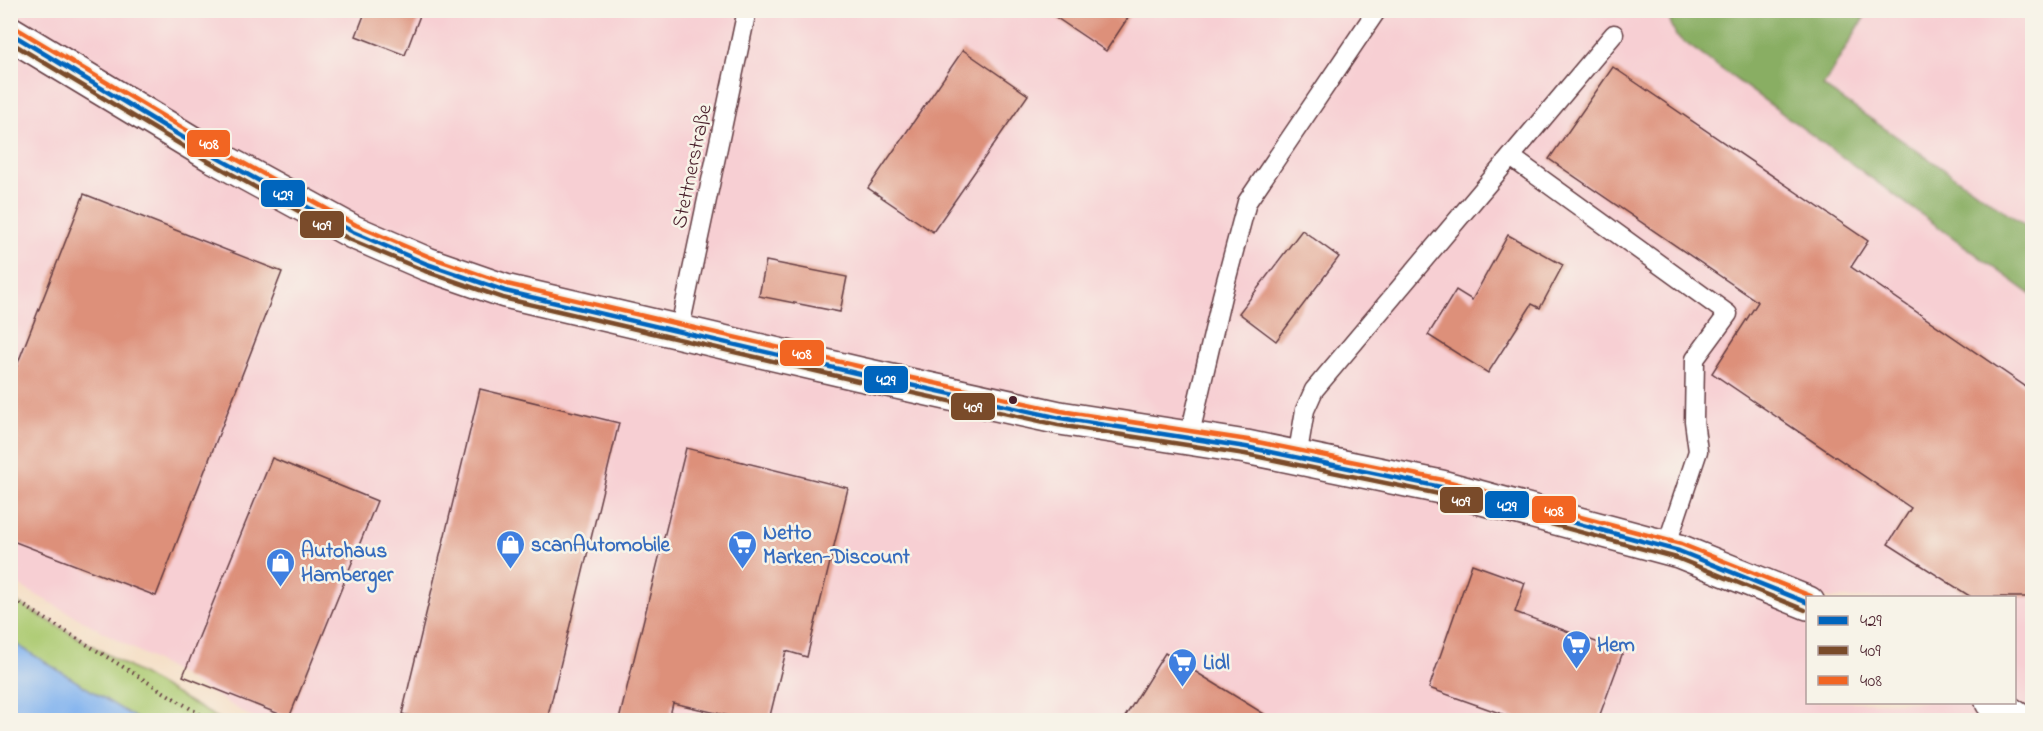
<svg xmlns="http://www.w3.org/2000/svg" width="2043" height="731" font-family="'Indie Flower',sans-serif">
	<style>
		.built { fill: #f7cfd3; fill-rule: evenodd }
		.green { fill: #acca71; stroke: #7b744e; stroke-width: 1.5 }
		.forest { fill: #89ae63; stroke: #6a6647; stroke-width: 1.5 }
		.water { fill: #83b4ef; stroke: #666a8d; stroke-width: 1.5 }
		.building { fill: #dd907a }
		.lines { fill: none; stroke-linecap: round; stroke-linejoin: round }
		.lane-casing { stroke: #643c42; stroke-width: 21 }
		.street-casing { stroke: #643c42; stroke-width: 36 }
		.path { stroke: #643c42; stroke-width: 4; stroke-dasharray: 1.5 4.5; stroke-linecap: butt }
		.lane { stroke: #fff; stroke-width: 18 }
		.street { stroke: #fff; stroke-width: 33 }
		.bus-1-casing { stroke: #f7f3e8; stroke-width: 9 }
		.bus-2-casing { stroke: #f7f3e8; stroke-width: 9 }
		.bus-3-casing { stroke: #f7f3e8; stroke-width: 9 }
		.bus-1 { stroke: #0065bd; stroke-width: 4.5 }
		.bus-2 { stroke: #7a4b2a; stroke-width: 4.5 }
		.bus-3 { stroke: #f26522; stroke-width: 4.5 }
		.bus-dot { fill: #4a1f2b; stroke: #f7f3e8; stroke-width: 2 }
		.labels { text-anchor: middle; stroke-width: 5; stroke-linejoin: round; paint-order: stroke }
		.street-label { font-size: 21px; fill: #4a1f2b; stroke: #f7f3e8 }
		.shop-label { font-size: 21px; font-weight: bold; fill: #366cbe; stroke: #f7f3e8; text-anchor: start }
		.line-badge { stroke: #f7f3e8; stroke-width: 2 }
		.badge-label { font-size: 16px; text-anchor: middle; font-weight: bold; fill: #fff }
	</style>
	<rect width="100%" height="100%" fill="#f7f3e8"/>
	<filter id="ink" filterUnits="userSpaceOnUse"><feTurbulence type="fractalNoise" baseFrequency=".0167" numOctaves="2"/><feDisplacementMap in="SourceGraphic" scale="12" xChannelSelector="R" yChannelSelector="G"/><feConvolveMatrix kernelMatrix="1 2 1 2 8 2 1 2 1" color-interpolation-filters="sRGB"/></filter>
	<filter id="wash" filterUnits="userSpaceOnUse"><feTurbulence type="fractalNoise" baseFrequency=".008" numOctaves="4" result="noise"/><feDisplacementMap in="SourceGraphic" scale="24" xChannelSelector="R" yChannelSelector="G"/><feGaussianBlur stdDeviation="1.35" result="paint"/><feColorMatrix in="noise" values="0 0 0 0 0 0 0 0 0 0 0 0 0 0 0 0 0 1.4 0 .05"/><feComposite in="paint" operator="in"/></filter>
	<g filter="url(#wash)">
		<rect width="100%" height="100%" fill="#f5dfc6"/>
		<path class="built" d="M11,11H2032V720H256L183,676L11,581ZM1808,598H2014V702H1808Z"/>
		<polygon class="green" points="11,599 221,720 11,720"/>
		<polygon class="forest" points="1666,11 1868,11 1823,86 2032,230 2032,295 1676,36"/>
		<polygon class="water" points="10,641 11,641 139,720 11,720"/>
		<g id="blocks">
			<g class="building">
				<polygon points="366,10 422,10 405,55 356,36"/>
				<polygon points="1045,10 1133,10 1106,51"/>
				<polygon points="963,50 1028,95 933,232 868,188"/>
				<polygon points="1613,67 1868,241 1851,267 2032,391 2032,597 1971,597 1888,544 1911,508 1712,373 1758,302 1549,159"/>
				<polygon points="84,194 282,272 156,596 10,540 10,383"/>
				<polygon points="1302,230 1339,257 1276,341 1239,313"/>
				<polygon points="1508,235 1563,265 1540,308 1532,304 1488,373 1428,335 1456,290 1472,300"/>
				<polygon points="766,261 847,277 840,312 759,296"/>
				<polygon points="480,389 619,423 547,720 428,720 402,714"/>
				<polygon points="686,448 848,488 807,657 786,651 769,720 746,720 673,703 669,720 619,720"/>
				<polygon points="272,458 377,501 289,718 183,676"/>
				<polygon points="1472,564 1525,583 1515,612 1623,652 1598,720 1519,720 1429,688"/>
				<polygon points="1165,653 1274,720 1123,720"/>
			</g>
		</g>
	</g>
	<g filter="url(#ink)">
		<use href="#blocks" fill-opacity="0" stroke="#643c42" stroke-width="1.5"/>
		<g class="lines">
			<defs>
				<g id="lane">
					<polyline points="1511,157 1728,314 1695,359 1694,421 1698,451 1666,547"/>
					<polyline points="679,332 747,10"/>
					<polyline points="1189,438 1222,296 1247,202 1377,10"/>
					<polyline points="1297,458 1305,410 1314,390 1614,34"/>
				</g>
				<g id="street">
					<polyline points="10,33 212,155 353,232 427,264 505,291 860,374 1060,418 1246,447 1441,487 1679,551 1808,603"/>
					<polyline points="1992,702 2019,720"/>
				</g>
			</defs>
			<use href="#lane" class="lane-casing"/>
			<use href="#street" class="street-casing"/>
			<polyline class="path" points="10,597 209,720"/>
			<use href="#lane" class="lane"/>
			<use href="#street" class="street"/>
			<defs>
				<polyline id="bus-1" points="10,33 212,155 353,232 427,264 505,291 860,374 1060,418 1246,447 1441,487 1679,551 1808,603"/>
				<polyline id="bus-2" points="10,42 208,161 349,239 425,271 503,298 858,381 1058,425 1245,454 1439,494 1677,558 1805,610"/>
				<polyline id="bus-3" points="14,27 216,148 356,225 430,257 507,284 862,367 1061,411 1248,440 1443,480 1681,544 1811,596"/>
			</defs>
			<use href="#bus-1" class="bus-1-casing"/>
			<use href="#bus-2" class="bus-2-casing"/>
			<use href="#bus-3" class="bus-3-casing"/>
			<use href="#bus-1" class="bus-1"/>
			<use href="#bus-2" class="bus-2"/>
			<use href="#bus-3" class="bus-3"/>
		</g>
	</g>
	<defs>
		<symbol id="shop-pin" viewBox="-11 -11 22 30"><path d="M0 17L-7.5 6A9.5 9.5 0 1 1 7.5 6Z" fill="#3f7fe0" stroke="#f7f3e8"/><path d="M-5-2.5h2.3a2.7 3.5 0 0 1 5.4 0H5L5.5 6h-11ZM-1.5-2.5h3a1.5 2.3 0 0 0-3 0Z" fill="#fff"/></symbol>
		<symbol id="supermarket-pin" viewBox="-11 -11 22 30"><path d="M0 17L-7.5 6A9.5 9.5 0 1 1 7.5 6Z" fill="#3f7fe0" stroke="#f7f3e8"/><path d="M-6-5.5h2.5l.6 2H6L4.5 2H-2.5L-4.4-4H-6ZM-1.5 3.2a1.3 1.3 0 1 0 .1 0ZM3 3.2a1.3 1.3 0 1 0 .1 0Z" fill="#fff"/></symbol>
	</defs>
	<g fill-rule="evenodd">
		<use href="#shop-pin" x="494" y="528" width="33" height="45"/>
		<use href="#supermarket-pin" x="726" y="528" width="33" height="45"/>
		<use href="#shop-pin" x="264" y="546" width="33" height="45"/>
		<use href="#supermarket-pin" x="1560" y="628" width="33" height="45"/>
		<use href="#supermarket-pin" x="1166" y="646" width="33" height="45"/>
	</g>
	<circle class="bus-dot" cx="1013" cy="400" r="5"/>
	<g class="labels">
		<g class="street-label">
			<text transform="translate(691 166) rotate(-78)" y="7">Stettnerstraße</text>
		</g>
		<g class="shop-label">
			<text x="763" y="539">Netto<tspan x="763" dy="24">Marken-Discount</tspan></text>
			<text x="531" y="551">scanAutomobile</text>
			<text x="301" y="557">Autohaus<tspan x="301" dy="24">Hamberger</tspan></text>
			<text x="1597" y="651">Hem</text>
			<text x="1203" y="669">Lidl</text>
		</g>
	</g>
	<g class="line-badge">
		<rect x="186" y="129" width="45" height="29" rx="6" fill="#f26522"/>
		<rect x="260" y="179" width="46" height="29" rx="6" fill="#0065bd"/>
		<rect x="299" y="210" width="46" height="29" rx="6" fill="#7a4b2a"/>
		<rect x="779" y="339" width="46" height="28" rx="6" fill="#f26522"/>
		<rect x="863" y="365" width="46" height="29" rx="6" fill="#0065bd"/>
		<rect x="950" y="392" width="46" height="29" rx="6" fill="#7a4b2a"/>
		<rect x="1439" y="486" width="45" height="28" rx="6" fill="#7a4b2a"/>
		<rect x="1484" y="490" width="46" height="29" rx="6" fill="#0065bd"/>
		<rect x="1531" y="495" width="46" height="29" rx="6" fill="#f26522"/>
	</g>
	<g class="badge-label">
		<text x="209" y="149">408</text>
		<text x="283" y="200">429</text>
		<text x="322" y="230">409</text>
		<text x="802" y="359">408</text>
		<text x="886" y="385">429</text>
		<text x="973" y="412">409</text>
		<text x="1461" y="506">409</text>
		<text x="1507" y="511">429</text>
		<text x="1554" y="516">408</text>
	</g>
	<rect width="2043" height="731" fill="none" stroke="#f7f3e8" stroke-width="36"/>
	<rect x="1806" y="596" width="210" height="108" fill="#f7f3e8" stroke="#b29e9c" stroke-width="1.5"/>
	<rect x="1818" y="616" width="30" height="9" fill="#0065bd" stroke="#b29e9c" stroke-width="1.5"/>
	<text x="1860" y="626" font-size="18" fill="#4a1f2b">429</text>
	<rect x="1818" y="646" width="30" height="9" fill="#7a4b2a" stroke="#b29e9c" stroke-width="1.5"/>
	<text x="1860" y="656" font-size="18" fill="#4a1f2b">409</text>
	<rect x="1818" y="676" width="30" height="9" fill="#f26522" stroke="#b29e9c" stroke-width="1.5"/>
	<text x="1860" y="686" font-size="18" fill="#4a1f2b">408</text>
</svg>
